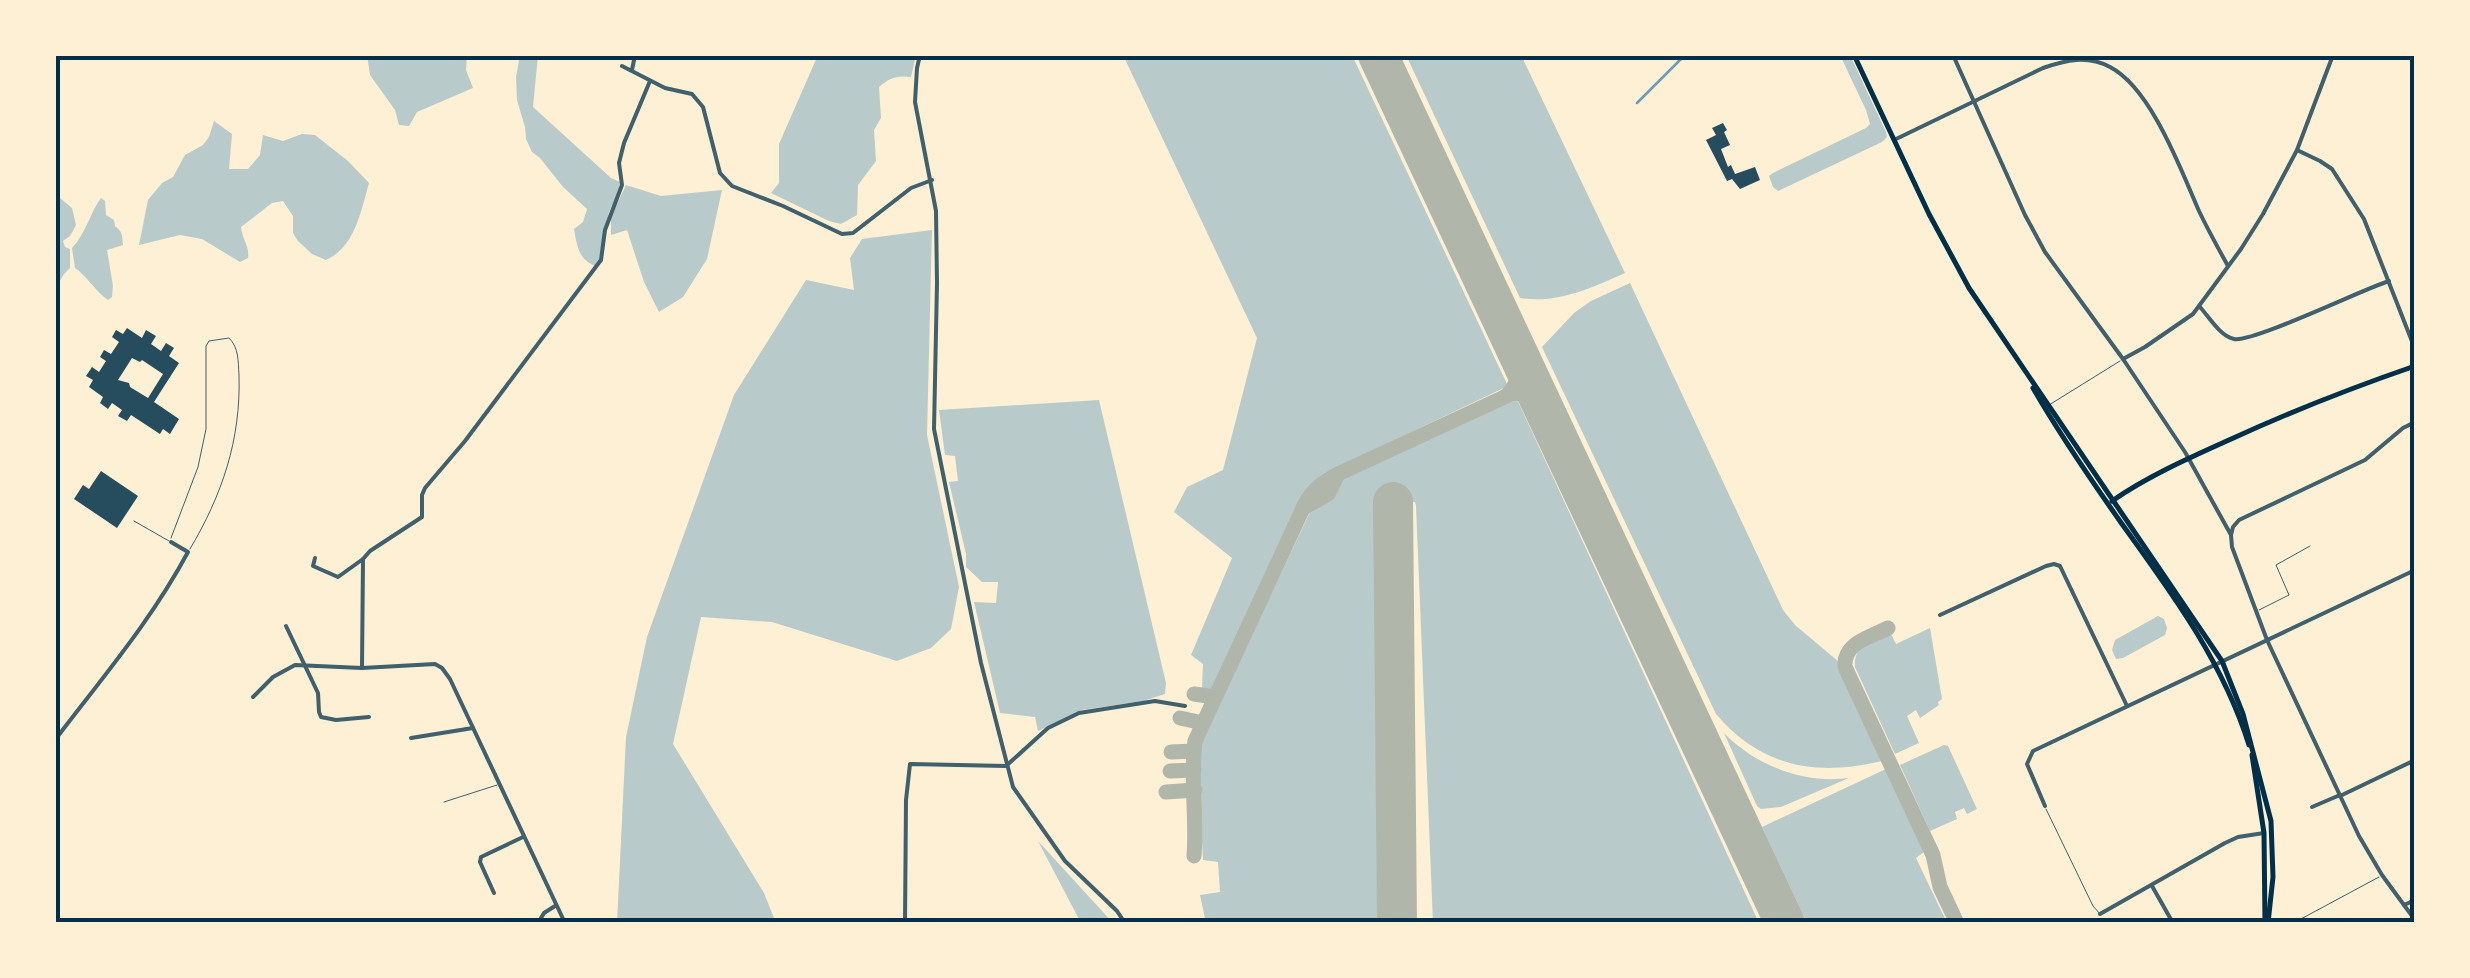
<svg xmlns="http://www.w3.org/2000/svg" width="2470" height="978" font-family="'Roboto Serif',serif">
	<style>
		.green { fill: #b9caca }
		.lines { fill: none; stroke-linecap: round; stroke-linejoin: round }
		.stream { stroke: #669bbc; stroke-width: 2.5 }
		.taxiway { stroke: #b1b6ab; stroke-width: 15 }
		.runway { stroke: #b1b6ab; stroke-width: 40 }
		.building { fill: #264d5e; fill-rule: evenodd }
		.service { stroke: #3f606c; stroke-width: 1 }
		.minor { stroke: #3f606c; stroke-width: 4 }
		.secondary { stroke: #003049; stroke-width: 5 }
		.neatline { fill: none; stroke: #003049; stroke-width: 4 }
	</style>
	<rect width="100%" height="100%" fill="#fdf0d5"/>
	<g class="green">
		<polygon points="367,55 467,55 466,70 473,88 417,112 409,126 399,125 395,110 370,75"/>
		<path d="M520,55H538L533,107L611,178L620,182L619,190L609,212L601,258L595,266C578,259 577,245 574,229L583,222L587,209L563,187L540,158L532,152L526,139L525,127L517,100L516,77Z"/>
		<path d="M818,55H916L911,77C897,75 889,78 879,87L881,118L874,130L876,161L858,185L857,215L841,224L829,221L771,193L779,183V144Z"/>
		<polygon points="1123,55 1352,55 1508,386 1384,445 1327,473 1313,482 1218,676 1214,691 1202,688 1203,664 1191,655 1232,558 1174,512 1187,487 1223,470 1257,338"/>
		<path d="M1406,55H1521L1625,273C1591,288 1558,304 1520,298Z"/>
		<polygon points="1840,55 1850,55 1886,132 1887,137 1882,142 1778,191 1773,187 1769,176 1773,173 1866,128 1870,124 1866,110"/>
		<path d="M214,121L232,134L229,169H248L260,155L263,135L283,141L302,134L315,135L348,161L369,183C361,211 355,247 326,260L312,254L298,241L293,233V216L283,201L272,203L241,227C242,239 250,247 248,258L240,262L202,239L180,235L139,245L148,200L162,183L173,177L185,155L203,145L209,137Z"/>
		<polygon points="626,185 661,196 722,190 707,259 683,297 659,312 644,282 627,230 611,235 611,217"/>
		<polygon points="55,194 72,208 76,225 70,236 63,241 65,247 70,249 70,268 64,274 55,289"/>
		<path d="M101,198L105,201L106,215L114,220L115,226C123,232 122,236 123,245L107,250L113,286L112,297L108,300C95,291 88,277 75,268L72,248C86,233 90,213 101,198Z"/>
		<polygon points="932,230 927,435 959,587 951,629 931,648 897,661 772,622 701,617 673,744 764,893 776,923 617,923 626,737 647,637 734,395 806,280 854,290 850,258 862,239"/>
		<path d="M1630,283L1783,610L1795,625L1845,667L1841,670L1882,761C1816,777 1761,767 1716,714L1542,347L1574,313L1591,301Z"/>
		<polygon points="1515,395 1759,923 1433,923 1416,506 1415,502 1378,503 1382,923 1206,923 1200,895 1220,892 1218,862 1203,860 1198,764 1202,739 1311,510 1328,500 1344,476 1410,442"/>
		<polygon points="1099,400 1166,683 1165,694 1143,701 1082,710 1038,731 1035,717 1000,713 974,602 996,603 998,582 982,582 966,567 966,554 949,482 958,481 955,456 945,455 939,410"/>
		<polygon points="2158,616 2164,619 2167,628 2165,635 2123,658 2116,659 2112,650 2115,640"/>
		<path d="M1930,628L1942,699L1938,702L1939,705L1920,718L1916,710L1907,716L1919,743L1895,754L1855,667C1853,645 1873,640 1890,632L1896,644Z"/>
		<path d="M1724,733C1756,766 1804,784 1849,778L1781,807L1761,809L1757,806Z"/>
		<polygon points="1944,745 1948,746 1977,809 1967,814 1964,808 1955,812 1957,819 1930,831 1900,765"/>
		<polygon points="1886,769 1924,852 1916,858 1947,923 1807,923 1762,827"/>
		<polygon points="1038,841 1113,923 1081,923"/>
	</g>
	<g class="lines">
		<polyline class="stream" points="1637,103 1685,55"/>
		<g class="taxiway">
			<path d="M1506,329C1515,351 1528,376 1507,395"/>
			<polyline points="1303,508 1328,494 1338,474"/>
			<path d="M1888,628C1869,638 1843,643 1845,667L1933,855L1940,887L1957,923"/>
			<polyline points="1194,694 1215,697"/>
			<polyline points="1180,718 1203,723"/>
			<polyline points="1171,752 1194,751"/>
			<polyline points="1170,771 1194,770"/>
			<polyline points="1166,792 1195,790"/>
			<path d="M1194,856C1197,818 1190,779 1195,741L1305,504C1313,489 1323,482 1338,474L1513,393C1538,393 1544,412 1554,431"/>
		</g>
		<g class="runway">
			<polyline points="1378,55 1785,923"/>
			<polyline points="1393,502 1397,923"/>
		</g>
	</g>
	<g class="building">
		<polygon points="1723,123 1727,130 1724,132 1730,145 1721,149 1728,167 1731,165 1735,174 1755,167 1760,180 1740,189 1732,179 1727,181 1706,140 1716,135 1712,128"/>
		<path d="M127,328L142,338L146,330L156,336L151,344L161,351L166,343L174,348L169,356L179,363L154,402L179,419L170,434L163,429L160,434L131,415L127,421L118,416L122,410L112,403L108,409L100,403L103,397L89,387L93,380L86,376L92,367L99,372L106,361L100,357L104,350L111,354L119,342L112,337L116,330L123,334ZM132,358L140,362L142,360L163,374L148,398L130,387L129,383L118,380Z"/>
		<polygon points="101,471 138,496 117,528 74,499 83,485 89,489"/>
	</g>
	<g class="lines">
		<g class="service">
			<polyline points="2049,405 2120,361"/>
			<polyline points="134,521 169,541"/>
			<path d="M171,538L198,467L206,429V346L209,341L229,338C239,348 238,361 239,375C241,440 222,495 190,549"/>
			<polyline points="2259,610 2289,595 2276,565 2310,546"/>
			<polyline points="444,802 497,785"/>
			<polyline points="2046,809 2093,906 2100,914"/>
			<polyline points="2299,920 2379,877"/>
		</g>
		<g class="minor">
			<polyline points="920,55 917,68 915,102 936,211 937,283 934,429 981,663 1013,787 1065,861 1117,911 1125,923"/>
			<polyline points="1953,55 2025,215 2045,252 2123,359 2185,452 2231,535 2232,547 2267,640 2359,836 2382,875 2415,920"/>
			<polyline points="622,66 665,88 692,94 703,107 720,173 732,186 783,206 842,234 853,233 911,188 932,180"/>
			<polyline points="632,70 635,55"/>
			<path d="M1894,140L2043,68C2066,60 2087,55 2110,67C2151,88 2181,170 2199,211C2208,230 2218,248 2228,266"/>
			<polyline points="2297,150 2320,161 2332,169 2364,219 2415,349"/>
			<path d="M2200,307C2209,317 2220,336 2234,339C2252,343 2361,290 2389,281"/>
			<polyline points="2123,359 2145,347 2193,314 2241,249 2263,214 2297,150 2333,55"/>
			<polyline points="2231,535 2233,527 2239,520 2365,460 2403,428 2415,422"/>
			<polyline points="315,558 313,566 338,577 363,559"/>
			<polyline points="1940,615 2046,566 2054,564 2060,566 2127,706"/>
			<polyline points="286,626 318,693 319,712 321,717 336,720 369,717"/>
			<polyline points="362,668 435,664 442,668 450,679 565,923"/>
			<polyline points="253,697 273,677 295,665 362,668 363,559 370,551 422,517 422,495 425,488 465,441 601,260 605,230 622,185 619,163 624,143 650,81"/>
			<polyline points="411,738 473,728"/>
			<path d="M55,740C102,678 151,621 188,552L171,542"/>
			<polyline points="2340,796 2415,760"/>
			<polyline points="2045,806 2027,764 2033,751 2415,570"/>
			<polyline points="2312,807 2340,795"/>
			<polyline points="2152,886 2173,923"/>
			<polyline points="494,893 480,862 481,857 523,837"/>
			<polyline points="2404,905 2415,900"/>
			<polyline points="2100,914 2225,843 2238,837 2264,833"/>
			<polyline points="538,923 544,913 555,906"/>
			<polyline points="905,923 906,800 910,764 1006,766 1048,728 1079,713 1155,701 1185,706"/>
		</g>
		<g class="secondary">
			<polyline points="1854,55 1929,214 1969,288 2222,661 2243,714 2271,821 2273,877 2268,923"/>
			<path d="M2033,388C2060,435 2091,480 2122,524C2172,593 2223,662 2249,745"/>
			<path d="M2112,501C2148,476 2189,458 2229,440C2290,412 2351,388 2415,366"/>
			<polyline points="2252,755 2264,833 2265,923"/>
			<polyline points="55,920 59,923"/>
		</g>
	</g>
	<rect width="2470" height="978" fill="none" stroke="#fdf0d5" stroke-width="115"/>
	<rect x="58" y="58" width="2354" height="862" class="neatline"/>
</svg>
